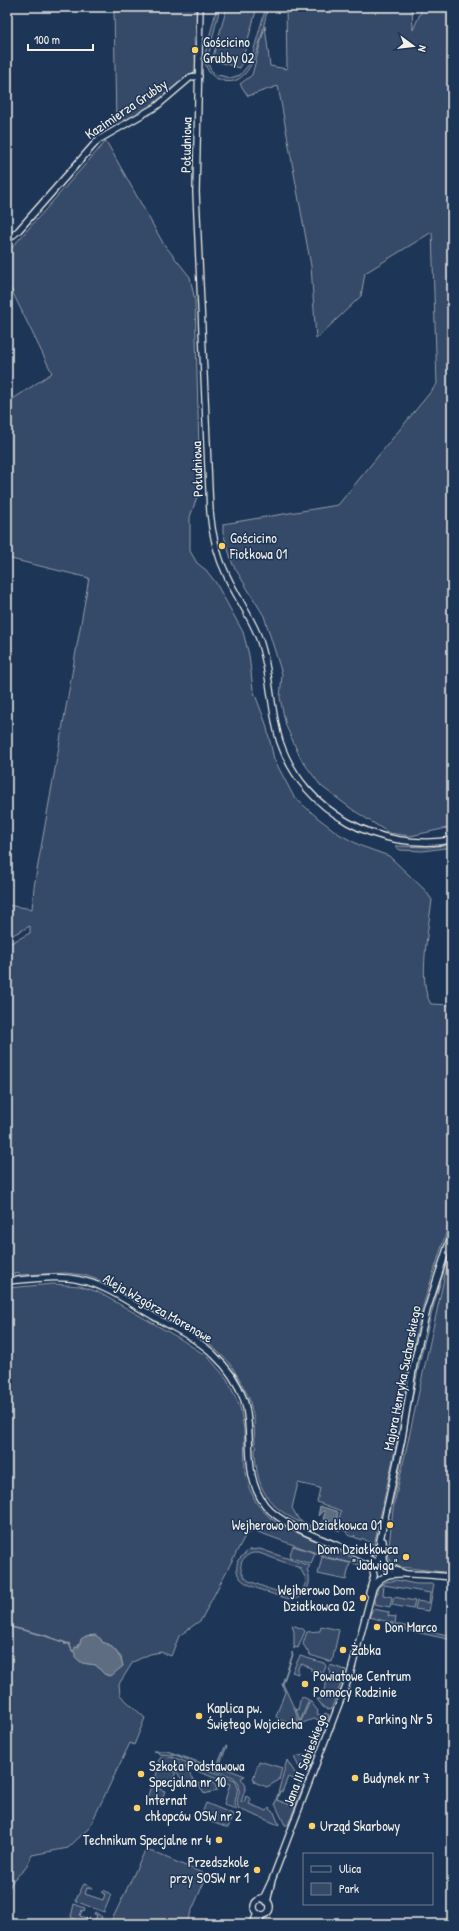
<svg xmlns="http://www.w3.org/2000/svg" width="459" height="1931" font-family="'Patrick Hand',sans-serif">
	<style>
		.green { fill: #354a67; stroke: #949ea8; fill-rule: evenodd }
		.water { fill: #5e6d82; stroke: #9aa2ab }
		.lines { fill: none; stroke-linecap: round; stroke-linejoin: round }
		.stream { stroke: #9aa2ab; stroke-width: 1.5 }
		.secondary-casing { stroke: #f4f1e8; stroke-width: 8 }
		.secondary { stroke: #1d3557; stroke-width: 5.5 }
		.poi-dot { fill: #ffd166; stroke: #1d3557; stroke-width: 1.5 }
		.labels { text-anchor: middle; stroke-width: 3; stroke-linejoin: round; paint-order: stroke }
		.poi-label { font-size: 14px; fill: #f4f1e8; stroke: #1d3557; text-anchor: start }
		.street-label { font-size: 14px; fill: #f4f1e8; stroke: #1d3557 }
	</style>
	<rect width="100%" height="100%" fill="#1d3557"/>
	<filter id="ink" filterUnits="userSpaceOnUse"><feTurbulence type="fractalNoise" baseFrequency=".025" numOctaves="2"/><feDisplacementMap in="SourceGraphic" scale="8" xChannelSelector="R" yChannelSelector="G"/><feConvolveMatrix kernelMatrix="1 2 1 2 8 2 1 2 1" color-interpolation-filters="sRGB"/></filter>
	<g filter="url(#ink)">
		<g class="green">
			<polygon points="114,7 198,7 197,34 194,38 196,70 143,112 116,127"/>
			<path d="M217,7H220L207,61L211,70L215,74L230,78L240,75L250,63L266,7H268C262,30 254,98 216,78C207,73 204,64 205,54Z"/>
			<polygon points="227,7 241,7 256,11 240,68 212,60"/>
			<polygon points="286,7 412,7 413,30 423,7 452,7 452,827 410,836 389,833 353,810 321,786 301,759 286,726 280,698 282,674 264,616 233,565 223,533 223,524 338,505 437,384 432,232 365,273 361,296 316,339 311,266 278,86 248,96 240,84 252,75 265,26 270,66 287,69"/>
			<path d="M106,141L163,243L190,277L195,301L199,448L197,497L190,517V551L197,563L206,570L216,583L243,632L249,655L253,689L266,724L274,759L294,797L318,818L339,834L361,846L389,856L425,890L432,900C429,925 417,984 431,1004L452,1005V1214L424,1303L410,1361L399,1432L374,1545L362,1538L361,1540L354,1537L355,1535L353,1537L347,1534V1532L341,1529L340,1531L321,1523V1521L337,1528L341,1511L317,1502L320,1488L298,1483L292,1508L299,1520L311,1526L314,1524L316,1526L314,1529C272,1510 256,1496 255,1449L257,1448L255,1444L254,1419L249,1398L240,1380L229,1362L205,1340L145,1306V1304L140,1303L101,1281L84,1275L66,1273L19,1275V1273L7,1275V945L30,933V926L7,938V905L32,909L34,887L89,578L7,558V403L52,373L7,281V253Z"/>
			<polygon points="452,844 452,847 423,851 400,850 395,846 430,847"/>
			<path d="M452,1240V1246C438,1288 426,1331 417,1375C407,1420 403,1467 390,1512V1504L405,1437L418,1360L430,1311Z"/>
			<polygon points="452,1252 452,1573 400,1567 392,1563 388,1555 393,1509 445,1274"/>
			<path d="M53,1284L80,1286L98,1292L179,1338L208,1357L227,1379L240,1407L244,1429L245,1473L249,1488L257,1504L269,1517L279,1524L359,1561L365,1566L330,1558L255,1531L246,1534L201,1620L179,1636L171,1656L161,1652L150,1654L133,1662L119,1684L120,1695L145,1718L134,1745L130,1743L89,1828L68,1848L32,1855L25,1869L14,1879L7,1892V1288ZM86,1636L98,1637L102,1642L110,1645L121,1657L123,1666L109,1676L104,1674L96,1665C86,1663 78,1665 75,1653L79,1644Z"/>
			<path d="M144,1307C207,1343 252,1361 253,1444L251,1420L246,1400L238,1381L226,1364L204,1343Z"/>
			<polygon points="293,1546 315,1553 311,1564 289,1557"/>
			<path d="M260,1549L310,1566L307,1570C313,1582 307,1600 291,1599C282,1598 247,1586 242,1580C236,1575 236,1567 238,1560L249,1550ZM253,1553H259L300,1568L306,1579C304,1608 264,1586 249,1581C237,1572 238,1557 253,1553Z"/>
			<polygon points="322,1557 350,1563 346,1580 318,1574"/>
			<polygon points="396,1580 416,1584 434,1584 429,1611 415,1609 417,1601 429,1603 430,1593 384,1585 383,1595 392,1597 390,1607 374,1604 378,1587 386,1582"/>
			<polygon points="394,1597 415,1601 413,1609 392,1605"/>
			<polygon points="373,1609 389,1612 388,1616 396,1617 395,1624 423,1630 429,1629 429,1631 452,1636 452,1640 393,1627 393,1623 369,1617"/>
			<polygon points="292,1625 303,1629 305,1631 298,1648 295,1647 294,1649 294,1632"/>
			<polygon points="321,1626 339,1630 332,1662 310,1655 303,1644 307,1632 320,1631"/>
			<polygon points="292,1652 293,1655 283,1684 295,1710 299,1724 296,1723 295,1725 278,1719 276,1716 285,1692 282,1684 292,1656"/>
			<polygon points="300,1656 324,1663 326,1666 323,1674 320,1675 320,1671 313,1669 311,1671 311,1668 302,1664 298,1667 298,1674 292,1672"/>
			<polygon points="330,1665 346,1670 331,1710 331,1708 329,1710 323,1707 317,1699 320,1699 331,1672 328,1669"/>
			<polygon points="301,1696 309,1700 300,1721 296,1709 298,1710"/>
			<polygon points="310,1701 318,1711 317,1714 324,1716 325,1713 329,1715 327,1721 313,1719 300,1724"/>
			<path d="M227,1746L219,1766L245,1776L241,1778L246,1786L241,1802H244L246,1796L251,1799L249,1804L267,1811L269,1808L274,1812L279,1825L239,1809C233,1798 247,1787 233,1777L175,1755L159,1754L158,1752L153,1751H167L216,1768L225,1747Z"/>
			<polygon points="304,1755 311,1765 308,1773 299,1767 294,1757"/>
			<path d="M162,1756L175,1758L235,1780C242,1791 231,1800 237,1810L224,1804L230,1784L179,1764L176,1771L160,1765V1763L158,1761Z"/>
			<path d="M287,1760L295,1773L306,1780L288,1825H285L275,1804ZM288,1777L300,1781L295,1796L297,1797L293,1806L277,1800L280,1791L282,1792Z"/>
			<polygon points="259,1761 282,1768 279,1780 267,1787 254,1782 255,1780 253,1779"/>
			<polygon points="180,1765 185,1767 196,1784 186,1787 177,1772"/>
			<polygon points="159,1766 176,1772 171,1784 157,1779 156,1776"/>
			<polygon points="212,1779 217,1790 205,1794 198,1784"/>
			<polygon points="151,1786 165,1791 160,1804 147,1799"/>
			<polygon points="206,1803 233,1814 228,1828 200,1818"/>
			<polygon points="146,1851 153,1852 207,1875 186,1924 110,1924 144,1853"/>
			<polygon points="84,1884 92,1887 91,1889 87,1888 85,1894 103,1900 105,1894 102,1893 102,1890 109,1893 111,1895 104,1912 75,1901"/>
			<polygon points="74,1904 85,1908 84,1911 82,1910 80,1916 95,1921 97,1915 94,1914 95,1912 102,1917 99,1924 84,1924 71,1917"/>
		</g>
		<g class="water">
			<polygon points="320,1506 338,1512 336,1524 323,1519 325,1512 323,1511 318,1516"/>
			<path d="M95,1635L101,1639L102,1642C112,1644 121,1656 123,1666L111,1676L104,1674L96,1665L82,1663L75,1657V1653L72,1651L69,1644H64L69,1643L72,1650L74,1651L75,1647H79L81,1639L86,1636Z"/>
		</g>
		<g class="lines">
			<polyline class="stream" points="7,1626 43,1635 66,1643"/>
			<defs>
				<g id="secondary">
					<path d="M200,7L196,192L210,512C212,534 217,556 227,576C237,598 252,618 260,641C271,673 270,709 280,742C304,813 380,852 452,840"/>
					<polyline points="7,240 18,231 98,140 157,106 191,77 199,76"/>
					<path d="M7,1281C30,1279 57,1275 80,1280C106,1285 130,1303 153,1316C173,1328 197,1338 214,1355C227,1367 238,1383 244,1400C255,1435 241,1474 265,1505C285,1530 345,1546 375,1562L384,1563L389,1570L387,1575"/>
					<polyline points="383,1541 384,1559 386,1565"/>
					<polyline points="363,1555 375,1551 380,1544"/>
					<polyline points="388,1567 406,1574"/>
					<polyline points="369,1593 374,1576 373,1570 379,1558 380,1540 402,1438 414,1363 427,1310 452,1233"/>
					<polyline points="263,1899 271,1882"/>
					<circle cx="262" cy="1907" r="8"/>
					<path d="M267,1902L272,1880L350,1675L373,1588C376,1582 380,1579 386,1576C396,1571 440,1576 452,1577"/>
					<polyline points="253,1924 257,1913"/>
					<polyline points="258,1924 262,1915"/>
				</g>
			</defs>
			<use href="#secondary" class="secondary-casing"/>
			<use href="#secondary" class="secondary"/>
		</g>
	</g>
	<g class="poi-dot">
		<circle cx="195" cy="50" r="4"/>
		<circle cx="222" cy="546" r="4"/>
		<circle cx="390" cy="1525" r="4"/>
		<circle cx="406" cy="1557" r="4"/>
		<circle cx="363" cy="1598" r="4"/>
		<circle cx="377" cy="1627" r="4"/>
		<circle cx="343" cy="1650" r="4"/>
		<circle cx="305" cy="1684" r="4"/>
		<circle cx="199" cy="1716" r="4"/>
		<circle cx="360" cy="1719" r="4"/>
		<circle cx="141" cy="1774" r="4"/>
		<circle cx="355" cy="1778" r="4"/>
		<circle cx="137" cy="1808" r="4"/>
		<circle cx="312" cy="1826" r="4"/>
		<circle cx="219" cy="1840" r="4"/>
		<circle cx="257" cy="1870" r="4"/>
	</g>
	<g class="labels">
		<g class="poi-label">
			<text x="203" y="47">Gościcino<tspan x="203" dy="16">Grubby 02</tspan></text>
			<text x="230" y="543">Gościcino<tspan x="230" dy="16">Fiołkowa 01</tspan></text>
			<text x="382" y="1530" text-anchor="end">Wejherowo Dom Działkowca 01</text>
			<text x="398" y="1554" text-anchor="end">Dom Działkowca<tspan x="398" dy="16">"Jadwiga"</tspan></text>
			<text x="355" y="1595" text-anchor="end">Wejherowo Dom<tspan x="355" dy="16">Działkowca 02</tspan></text>
			<text x="385" y="1632">Don Marco</text>
			<text x="351" y="1655">Żabka</text>
			<text x="313" y="1681">Powiatowe Centrum<tspan x="313" dy="16">Pomocy Rodzinie</tspan></text>
			<text x="207" y="1713">Kaplica pw.<tspan x="207" dy="16">Świętego Wojciecha</tspan></text>
			<text x="368" y="1724">Parking Nr 5</text>
			<text x="149" y="1771">Szkoła Podstawowa<tspan x="149" dy="16">Specjalna nr 10</tspan></text>
			<text x="363" y="1783">Budynek nr 7</text>
			<text x="145" y="1805">Internat<tspan x="145" dy="16">chłopców OSW nr 2</tspan></text>
			<text x="320" y="1831">Urząd Skarbowy</text>
			<text x="211" y="1845" text-anchor="end">Technikum Specjalne nr 4</text>
			<text x="249" y="1867" text-anchor="end">Przedszkole<tspan x="249" dy="16">przy SOSW nr 1</tspan></text>
		</g>
		<g class="street-label">
			<text transform="translate(126 109) rotate(-34)" y="5">Kazimierza Grubby</text>
			<text transform="translate(186 145) rotate(-89)" y="5">Południowa</text>
			<text transform="translate(197 469) rotate(-92)" y="5">Południowa</text>
			<text transform="translate(158 1308) rotate(30)" y="5">Aleja Wzgórza Morenowe</text>
			<text transform="translate(402 1378) rotate(-79)" y="5">Majora Henryka Sucharskiego</text>
			<text transform="translate(305 1760) rotate(-69)" y="5">Jana III Sobieskiego</text>
		</g>
	</g>
	<rect width="459" height="1931" fill="none" stroke="#1d3557" stroke-width="24"/>
	<rect x="12" y="12" width="435" height="1907" fill="none" stroke="#f4f1e8" stroke-width="1.5" filter="url(#ink)"/>
	<rect x="303" y="1853" width="130" height="52" fill="#1d3557" stroke="#738091"/>
	<rect x="311" y="1866" width="20" height="6" fill="#1d3557" stroke="#738091"/>
	<text x="339" y="1873" font-size="12" fill="#f4f1e8">Ulica</text>
	<rect x="311" y="1883" width="20" height="12" fill="#354a67" stroke="#738091"/>
	<text x="339" y="1893" font-size="12" fill="#f4f1e8">Park</text>
	<g transform="translate(413 46) rotate(105)" stroke="#1d3557" stroke-width="3" paint-order="stroke">
	<path d="M0-3L7 15L0 10L-7 15Z" fill="#f4f1e8"/>
	<text y="-6" font-size="11" font-weight="bold" text-anchor="middle" fill="#f4f1e8">N</text>
	</g>
	<path d="M28 44v6h65v-6" fill="none" stroke="#f4f1e8" stroke-width="2"/>
	<text x="34" y="44" font-size="12" fill="#f4f1e8" stroke="#1d3557" stroke-width="3" paint-order="stroke">100 m</text>
</svg>
